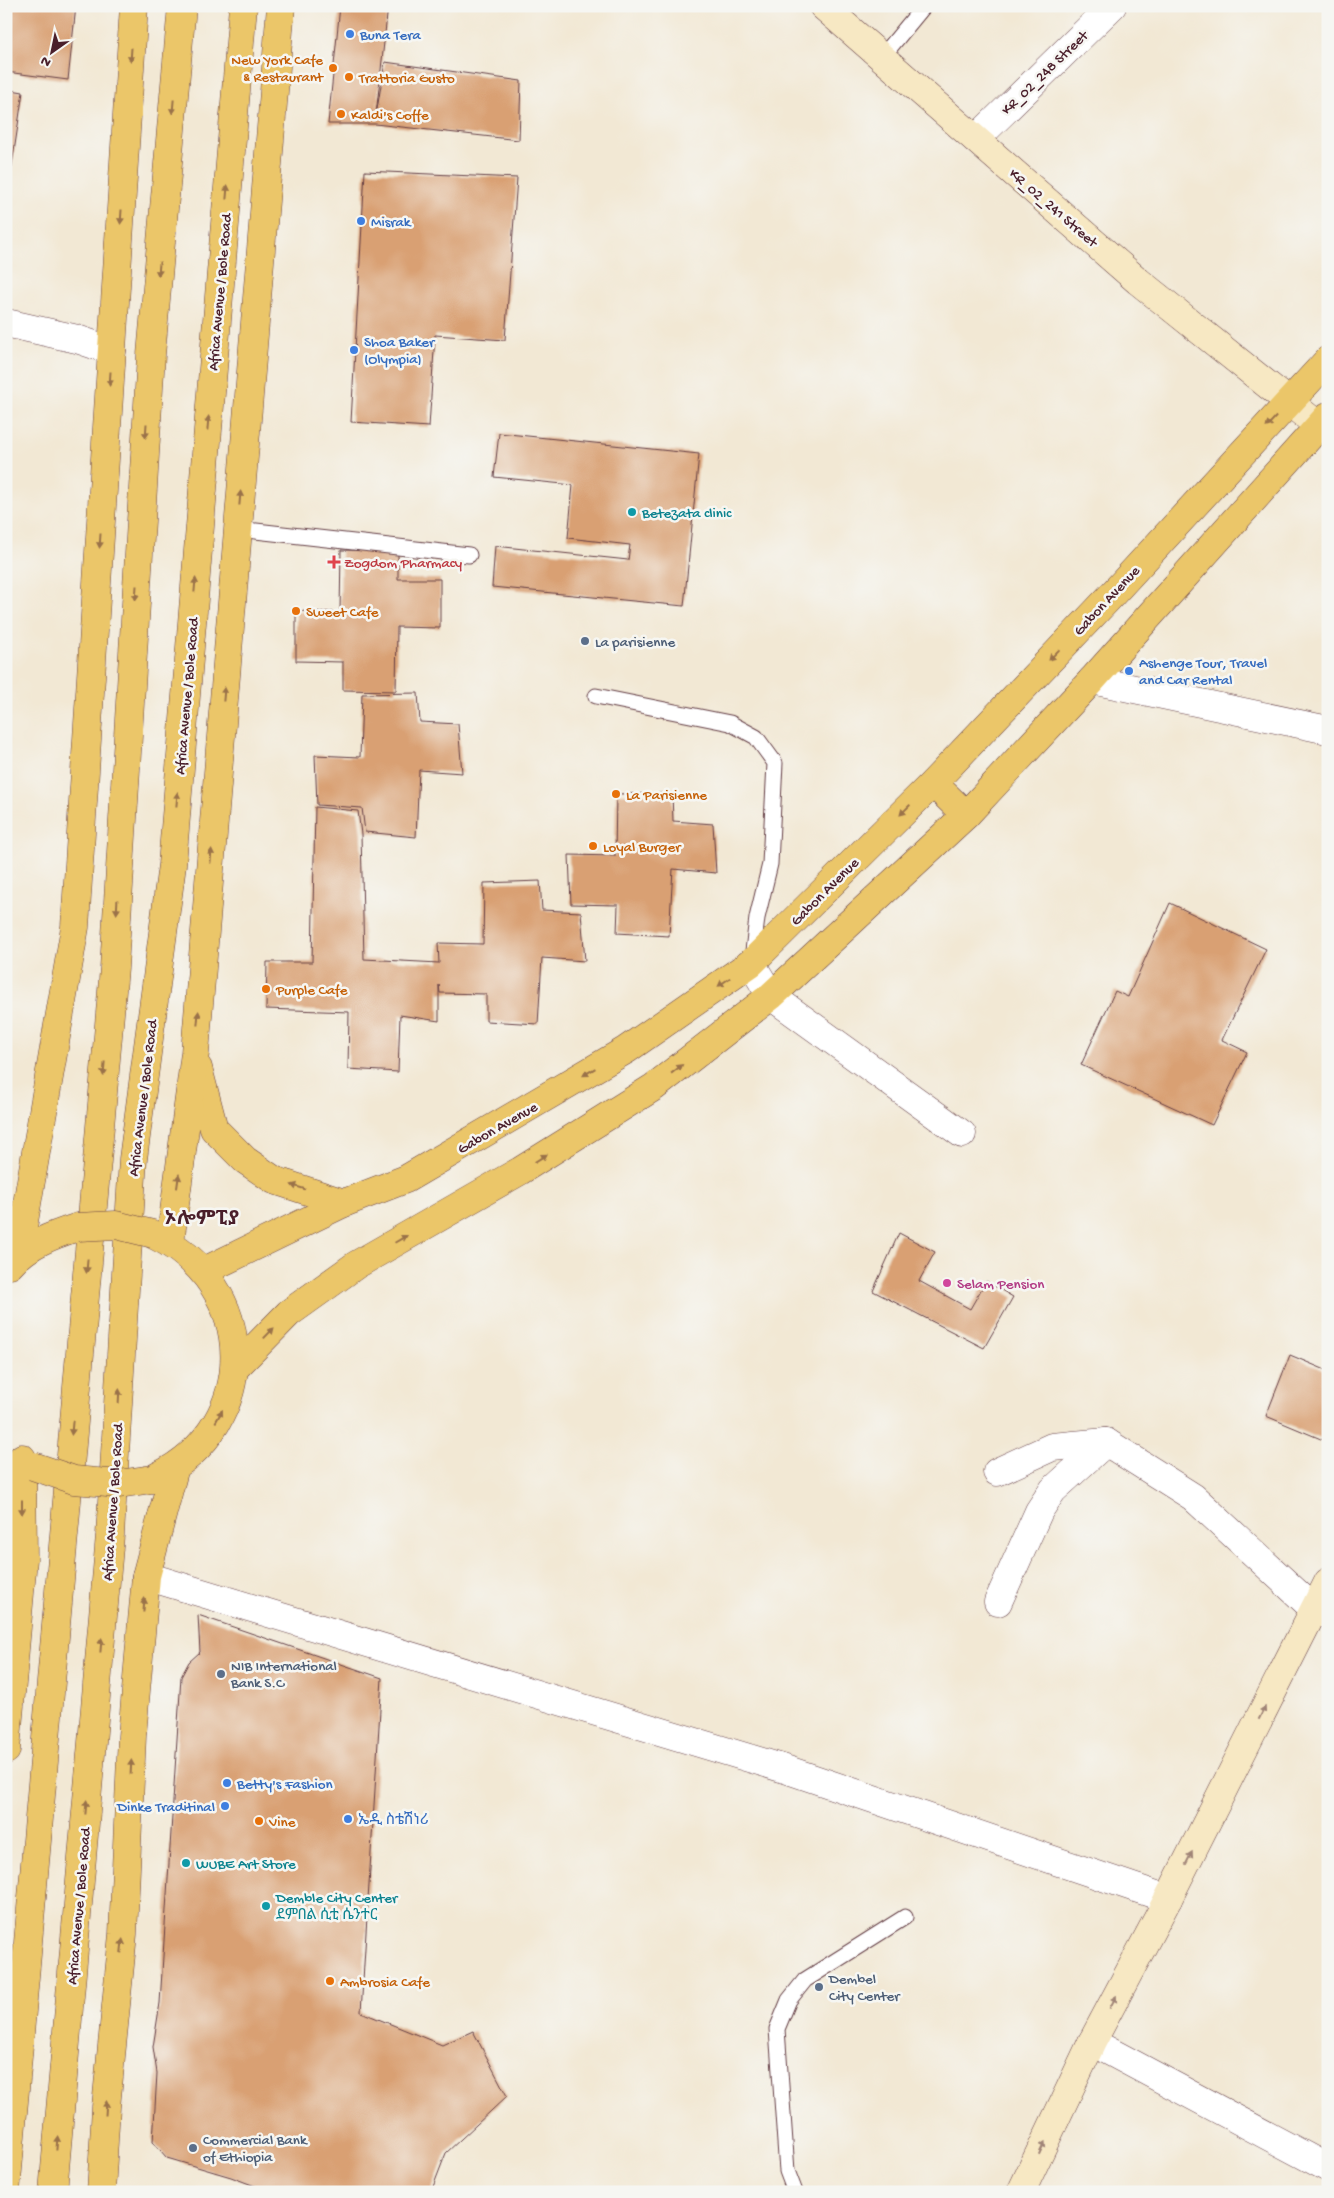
<svg xmlns="http://www.w3.org/2000/svg" width="1334" height="2198" font-family="'Gochi Hand','Noto Sans Ethiopic',sans-serif">
	<style>
		.building { fill: #d9a073 }
		.lines { fill: none; stroke-linecap: round; stroke-linejoin: round }
		.lane-casing { stroke: #633d44; stroke-width: 17 }
		.street-casing { stroke: #633d44; stroke-width: 29 }
		.secondary-casing { stroke: #633d44; stroke-width: 29 }
		.primary-casing { stroke: #633d44; stroke-width: 29 }
		.lane { stroke: #fff; stroke-width: 15 }
		.street { stroke: #fff; stroke-width: 28 }
		.secondary { stroke: #f7e8c3; stroke-width: 28 }
		.primary { stroke: #ebc669; stroke-width: 28 }
		.primary-bridge-casing { stroke: #633d44; stroke-width: 29; stroke-linecap: butt }
		.primary-bridge { stroke: #ebc669; stroke-width: 28 }
		.oneway { fill: #9a724a }
		.oneway2 { fill: #a08477 }
		.shop-dot { fill: #3f7fe0; stroke: #f6f6f2; stroke-width: 2 }
		.food-dot { fill: #e8710a; stroke: #f6f6f2; stroke-width: 2 }
		.culture-dot { fill: #0f9aa8; stroke: #f6f6f2; stroke-width: 2 }
		.health-dot { fill: #e0444e; stroke: #f6f6f2; stroke-width: 2 }
		.service-dot { fill: #5c6f8a; stroke: #f6f6f2; stroke-width: 2 }
		.hotel-dot { fill: #d1479c; stroke: #f6f6f2; stroke-width: 2 }
		.labels { text-anchor: middle; stroke-width: 5; stroke-linejoin: round; paint-order: stroke }
		.shop-label { font-size: 15px; fill: #366cbe; stroke: #f6f6f2; text-anchor: start }
		.food-label { font-size: 15px; fill: #c56008; stroke: #f6f6f2; text-anchor: start }
		.street-label { font-size: 15px; fill: #4a1f2b; stroke: #f6f6f2 }
		.culture-label { font-size: 15px; fill: #0d838f; stroke: #f6f6f2; text-anchor: start }
		.health-label { font-size: 15px; fill: #be3a42; stroke: #f6f6f2; text-anchor: start }
		.service-label { font-size: 15px; fill: #4e5e75; stroke: #f6f6f2; text-anchor: start }
		.hotel-label { font-size: 15px; fill: #b23c85; stroke: #f6f6f2; text-anchor: start }
		.district-label { font-size: 20px; font-weight: bold; fill: #4a1f2b; stroke: #f6f6f2 }
	</style>
	<rect width="100%" height="100%" fill="#f6f6f2"/>
	<filter id="ink" filterUnits="userSpaceOnUse"><feTurbulence type="fractalNoise" baseFrequency=".02" numOctaves="2"/><feDisplacementMap in="SourceGraphic" scale="10" xChannelSelector="R" yChannelSelector="G"/><feConvolveMatrix kernelMatrix="1 2 1 2 8 2 1 2 1" color-interpolation-filters="sRGB"/></filter>
	<filter id="wash" filterUnits="userSpaceOnUse"><feTurbulence type="fractalNoise" baseFrequency=".0096" numOctaves="4" result="noise"/><feDisplacementMap in="SourceGraphic" scale="20" xChannelSelector="R" yChannelSelector="G"/><feGaussianBlur stdDeviation="1.12" result="paint"/><feColorMatrix in="noise" values="0 0 0 0 0 0 0 0 0 0 0 0 0 0 0 0 0 1.4 0 .05"/><feComposite in="paint" operator="in"/></filter>
	<g filter="url(#wash)">
		<rect width="100%" height="100%" fill="#f2e8d4"/>
		<g id="blocks">
			<g class="building">
				<polygon points="6,6 76,6 68,80 6,72"/>
				<polygon points="340,6 388,6 376,115 385,62 521,81 519,140 375,124 328,124"/>
				<polygon points="6,89 23,92 7,198 6,198"/>
				<polygon points="365,171 517,178 505,340 435,335 429,427 351,422"/>
				<polygon points="499,433 699,454 684,606 492,587 495,546 628,560 630,545 568,538 573,485 494,477"/>
				<polygon points="341,550 398,551 398,579 440,579 440,628 397,627 396,691 343,690 343,662 296,661 296,611 340,612"/>
				<polygon points="418,693 420,722 458,724 462,773 419,770 416,837 365,832 362,808 317,805 315,755 360,757 362,694"/>
				<polygon points="672,793 673,821 713,824 716,873 673,869 669,936 617,933 618,905 571,904 569,855 615,856 616,794"/>
				<polygon points="315,807 358,811 361,834 364,959 439,963 438,943 483,944 484,883 540,881 542,910 581,912 585,961 542,958 538,1024 486,1021 486,994 440,993 439,985 439,1021 400,1015 398,1072 348,1069 349,1012 266,1009 267,962 312,962"/>
				<polygon points="1170,903 1266,949 1222,1040 1247,1052 1212,1125 1081,1065 1115,991 1128,997"/>
				<polygon points="899,1233 935,1252 919,1281 970,1309 986,1281 1013,1297 984,1348 873,1291"/>
				<polygon points="1290,1355 1328,1371 1328,1442 1266,1416"/>
				<polygon points="198,1615 382,1678 361,2012 442,2045 473,2031 507,2096 446,2153 431,2192 271,2192 231,2177 167,2158 153,2142 157,2073 153,2047 160,2003 181,1677 189,1662 200,1652"/>
			</g>
		</g>
	</g>
	<g filter="url(#ink)">
		<use href="#blocks" fill-opacity="0" stroke="#633d44" stroke-width="1"/>
		<g class="lines">
			<defs>
				<g id="lane">
					<polyline points="882,57 924,6"/>
					<polyline points="238,529 469,555"/>
					<polyline points="596,696 730,723 756,737 775,763 770,864 757,918 752,959"/>
					<polyline points="795,2192 787,2171 777,2029 789,2000 805,1980 905,1917"/>
				</g>
				<g id="street">
					<polyline points="976,139 1112,6"/>
					<polyline points="6,323 77,339 112,351"/>
					<polyline points="1092,680 1328,730"/>
					<polyline points="751,963 771,996 962,1134"/>
					<polyline points="997,1472 1052,1447 1106,1442 1193,1497 1314,1609 1328,1615"/>
					<polyline points="146,1576 785,1769 1168,1899"/>
					<polyline points="998,1602 1039,1511 1053,1490 1106,1442"/>
					<polyline points="1092,2042 1328,2168"/>
				</g>
				<g id="secondary">
					<polyline points="823,6 1138,281 1319,426"/>
					<polyline points="1021,2192 1092,2042 1168,1899 1328,1582"/>
				</g>
				<g id="primary">
					<polyline points="933,783 966,815"/>
					<polyline points="198,1068 214,1129 245,1160 274,1180 344,1203"/>
					<path d="M154,1235C259,1285 262,1424 158,1476"/>
					<polyline points="170,1242 195,1053 281,6"/>
					<polyline points="18,1256 75,927 134,6"/>
					<path d="M10,1265C28,1244 53,1235 78,1227"/>
					<polyline points="204,1271 344,1203 406,1179 626,1050 751,963 933,783 1107,600 1328,360"/>
					<polyline points="235,1368 289,1313 356,1265 520,1171 654,1087 771,996 966,815 1092,680 1328,416"/>
					<polyline points="6,1750 23,1559 22,1458"/>
					<polyline points="6,2192 114,968 151,355 182,6"/>
					<polyline points="53,2192 110,1535 133,1159 172,865 243,6"/>
					<polyline points="101,2192 106,2107 123,1934 132,1736 146,1576 175,1467"/>
				</g>
			</defs>
			<use href="#lane" class="lane-casing"/>
			<use href="#street" class="street-casing"/>
			<use href="#secondary" class="secondary-casing"/>
			<use href="#primary" class="primary-casing"/>
			<use href="#lane" class="lane"/>
			<use href="#street" class="street"/>
			<use href="#secondary" class="secondary"/>
			<use href="#primary" class="primary"/>
			<defs>
				<g id="primary-bridge">
					<polyline points="78,1227 116,1225 153,1234"/>
					<polyline points="33,1466 74,1480 119,1484 152,1479"/>
				</g>
			</defs>
			<use href="#primary-bridge" class="primary-bridge-casing"/>
			<use href="#primary-bridge" class="primary-bridge"/>
		</g>
		<defs><path id="oneway-solid" d="M-6-.8H1V-3.2L6.5 0L1 3.2V.8H-6Z" transform="scale(1.25)"/></defs>
		<g class="oneway">
			<use href="#oneway-solid" transform="translate(131 55) rotate(94)"/>
			<use href="#oneway-solid" transform="translate(173 107) rotate(95)"/>
			<use href="#oneway-solid" transform="translate(227 192) rotate(-85)"/>
			<use href="#oneway-solid" transform="translate(121 217) rotate(94)"/>
			<use href="#oneway-solid" transform="translate(159 269) rotate(95)"/>
			<use href="#oneway-solid" transform="translate(110 379) rotate(94)"/>
			<use href="#oneway-solid" transform="translate(1271 422) rotate(133)"/>
			<use href="#oneway-solid" transform="translate(208 423) rotate(-85)"/>
			<use href="#oneway-solid" transform="translate(146 431) rotate(94)"/>
			<use href="#oneway-solid" transform="translate(240 498) rotate(-85)"/>
			<use href="#oneway-solid" transform="translate(100 541) rotate(94)"/>
			<use href="#oneway-solid" transform="translate(195 585) rotate(-85)"/>
			<use href="#oneway-solid" transform="translate(136 593) rotate(94)"/>
			<use href="#oneway-solid" transform="translate(1054 655) rotate(134)"/>
			<use href="#oneway-solid" transform="translate(224 694) rotate(-85)"/>
			<use href="#oneway-solid" transform="translate(177 799) rotate(-85)"/>
			<use href="#oneway-solid" transform="translate(905 810) rotate(135)"/>
			<use href="#oneway-solid" transform="translate(211 856) rotate(-85)"/>
			<use href="#oneway-solid" transform="translate(117 907) rotate(93)"/>
			<use href="#oneway-solid" transform="translate(724 982) rotate(145)"/>
			<use href="#oneway-solid" transform="translate(198 1018) rotate(-85)"/>
			<use href="#oneway-solid" transform="translate(104 1069) rotate(95)"/>
			<use href="#oneway-solid" transform="translate(677 1069) rotate(-38)"/>
			<use href="#oneway-solid" transform="translate(589 1072) rotate(149)"/>
			<use href="#oneway-solid" transform="translate(541 1158) rotate(-32)"/>
			<use href="#oneway-solid" transform="translate(178 1181) rotate(-82)"/>
			<use href="#oneway-solid" transform="translate(298 1187) rotate(-162)"/>
			<use href="#oneway-solid" transform="translate(401 1239) rotate(-30)"/>
			<use href="#oneway-solid" transform="translate(87 1266) rotate(95)"/>
			<use href="#oneway-solid" transform="translate(269 1333) rotate(-46)"/>
			<use href="#oneway-solid" transform="translate(119 1396) rotate(-87)"/>
			<use href="#oneway-solid" transform="translate(219 1416) rotate(-61)"/>
			<use href="#oneway-solid" transform="translate(72 1428) rotate(95)"/>
			<use href="#oneway-solid" transform="translate(22 1507) rotate(90)"/>
			<use href="#oneway-solid" transform="translate(144 1605) rotate(-85)"/>
			<use href="#oneway-solid" transform="translate(101 1645) rotate(-85)"/>
			<use href="#oneway-solid" transform="translate(131 1767) rotate(-87)"/>
			<use href="#oneway-solid" transform="translate(86 1807) rotate(-85)"/>
			<use href="#oneway-solid" transform="translate(122 1946) rotate(-84)"/>
			<use href="#oneway-solid" transform="translate(106 2108) rotate(-86)"/>
			<use href="#oneway-solid" transform="translate(57 2143) rotate(-85)"/>
		</g>
		<g class="oneway2">
			<use href="#oneway-solid" transform="translate(1262 1713) rotate(-63)"/>
			<use href="#oneway-solid" transform="translate(1189 1858) rotate(-63)"/>
			<use href="#oneway-solid" transform="translate(1113 2002) rotate(-62)"/>
			<use href="#oneway-solid" transform="translate(1042 2148) rotate(-65)"/>
		</g>
	</g>
	<g class="shop-dot">
		<circle cx="350" cy="34" r="5"/>
		<circle cx="361" cy="221" r="5"/>
		<circle cx="354" cy="350" r="5"/>
		<circle cx="1129" cy="671" r="5"/>
		<circle cx="227" cy="1783" r="5"/>
		<circle cx="225" cy="1806" r="5"/>
		<circle cx="348" cy="1819" r="5"/>
	</g>
	<g class="food-dot">
		<circle cx="333" cy="68" r="5"/>
		<circle cx="349" cy="77" r="5"/>
		<circle cx="341" cy="114" r="5"/>
		<circle cx="296" cy="611" r="5"/>
		<circle cx="616" cy="794" r="5"/>
		<circle cx="593" cy="846" r="5"/>
		<circle cx="266" cy="989" r="5"/>
		<circle cx="259" cy="1821" r="5"/>
		<circle cx="330" cy="1981" r="5"/>
	</g>
	<g class="culture-dot">
		<circle cx="632" cy="512" r="5"/>
		<circle cx="186" cy="1863" r="5"/>
		<circle cx="266" cy="1906" r="5"/>
	</g>
	<path class="health-dot" d="M331.5 554.5h5v5h5v5h-5v5h-5v-5h-5v-5h5z"/>
	<g class="service-dot">
		<circle cx="585" cy="641" r="5"/>
		<circle cx="221" cy="1674" r="5"/>
		<circle cx="819" cy="1987" r="5"/>
		<circle cx="193" cy="2148" r="5"/>
	</g>
	<circle class="hotel-dot" cx="947" cy="1283" r="5"/>
	<g class="labels">
		<g class="shop-label">
			<text x="360" y="39">Buna Tera</text>
			<text x="371" y="226">Misrak</text>
			<text x="364" y="346">Shoa Baker<tspan x="364" dy="17">(Olympia)</tspan></text>
			<text x="1139" y="667">Ashenge Tour, Travel<tspan x="1139" dy="17">and Car Rental</tspan></text>
			<text x="237" y="1788">Betty's Fashion</text>
			<text x="215" y="1811" text-anchor="end">Dinke Traditinal</text>
			<text x="358" y="1824">ኤዲ ስቴሽነሪ</text>
		</g>
		<g class="food-label">
			<text x="323" y="64" text-anchor="end">New York Cafe<tspan x="323" dy="17">&amp; Restaurant</tspan></text>
			<text x="359" y="82">Trattoria Gusto</text>
			<text x="351" y="119">Kaldi's Coffe</text>
			<text x="306" y="616">Sweet Cafe</text>
			<text x="626" y="799">La Parisienne</text>
			<text x="603" y="851">Loyal Burger</text>
			<text x="276" y="994">Purple Cafe</text>
			<text x="269" y="1826">Vine</text>
			<text x="340" y="1986">Ambrosia Cafe</text>
		</g>
		<g class="street-label">
			<text transform="translate(1044 72) rotate(-44)" y="5">KR_02_248 Street</text>
			<text transform="translate(1054 207) rotate(41)" y="5">KR_02_241 Street</text>
			<text transform="translate(219 292) rotate(-85)" y="5">Africa Avenue / Bole Road</text>
			<text transform="translate(1106 600) rotate(-47)" y="5">Gabon Avenue</text>
			<text transform="translate(186 696) rotate(-85)" y="5">Africa Avenue / Bole Road</text>
			<text transform="translate(824 891) rotate(-45)" y="5">Gabon Avenue</text>
			<text transform="translate(142 1098) rotate(-83)" y="5">Africa Avenue / Bole Road</text>
			<text transform="translate(497 1127) rotate(-30)" y="5">Gabon Avenue</text>
			<text transform="translate(112 1502) rotate(-86)" y="5">Africa Avenue / Bole Road</text>
			<text transform="translate(78 1906) rotate(-85)" y="5">Africa Avenue / Bole Road</text>
		</g>
		<g class="culture-label">
			<text x="642" y="517">Betezata clinic</text>
			<text x="196" y="1868">WUBE Art Store</text>
			<text x="276" y="1902">Demble City Center<tspan x="276" dy="17">ደምበል ሲቲ ሴንተር</tspan></text>
		</g>
		<g class="health-label">
			<text x="344" y="567">Zogdom Pharmacy</text>
		</g>
		<g class="service-label">
			<text x="595" y="646">La parisienne</text>
			<text x="231" y="1670">NIB International<tspan x="231" dy="17">Bank S.C</tspan></text>
			<text x="829" y="1983">Dembel<tspan x="829" dy="17">City Center</tspan></text>
			<text x="203" y="2144">Commercial Bank<tspan x="203" dy="17">of Ethiopia</tspan></text>
		</g>
		<g class="hotel-label">
			<text x="957" y="1288">Selam Pension</text>
		</g>
		<g class="district-label">
			<text x="202" y="1224">ኦሎምፒያ</text>
		</g>
	</g>
	<rect width="1334" height="2198" fill="none" stroke="#f6f6f2" stroke-width="25"/>
	<g transform="translate(52 52) rotate(213)" stroke="#f6f6f2" stroke-width="4" paint-order="stroke">
	<path d="M0-4L9 19L0 12L-9 19Z" fill="#4a1f2b"/>
	<text y="-8" font-size="14" font-weight="bold" text-anchor="middle" fill="#4a1f2b">N</text>
	</g>
</svg>
